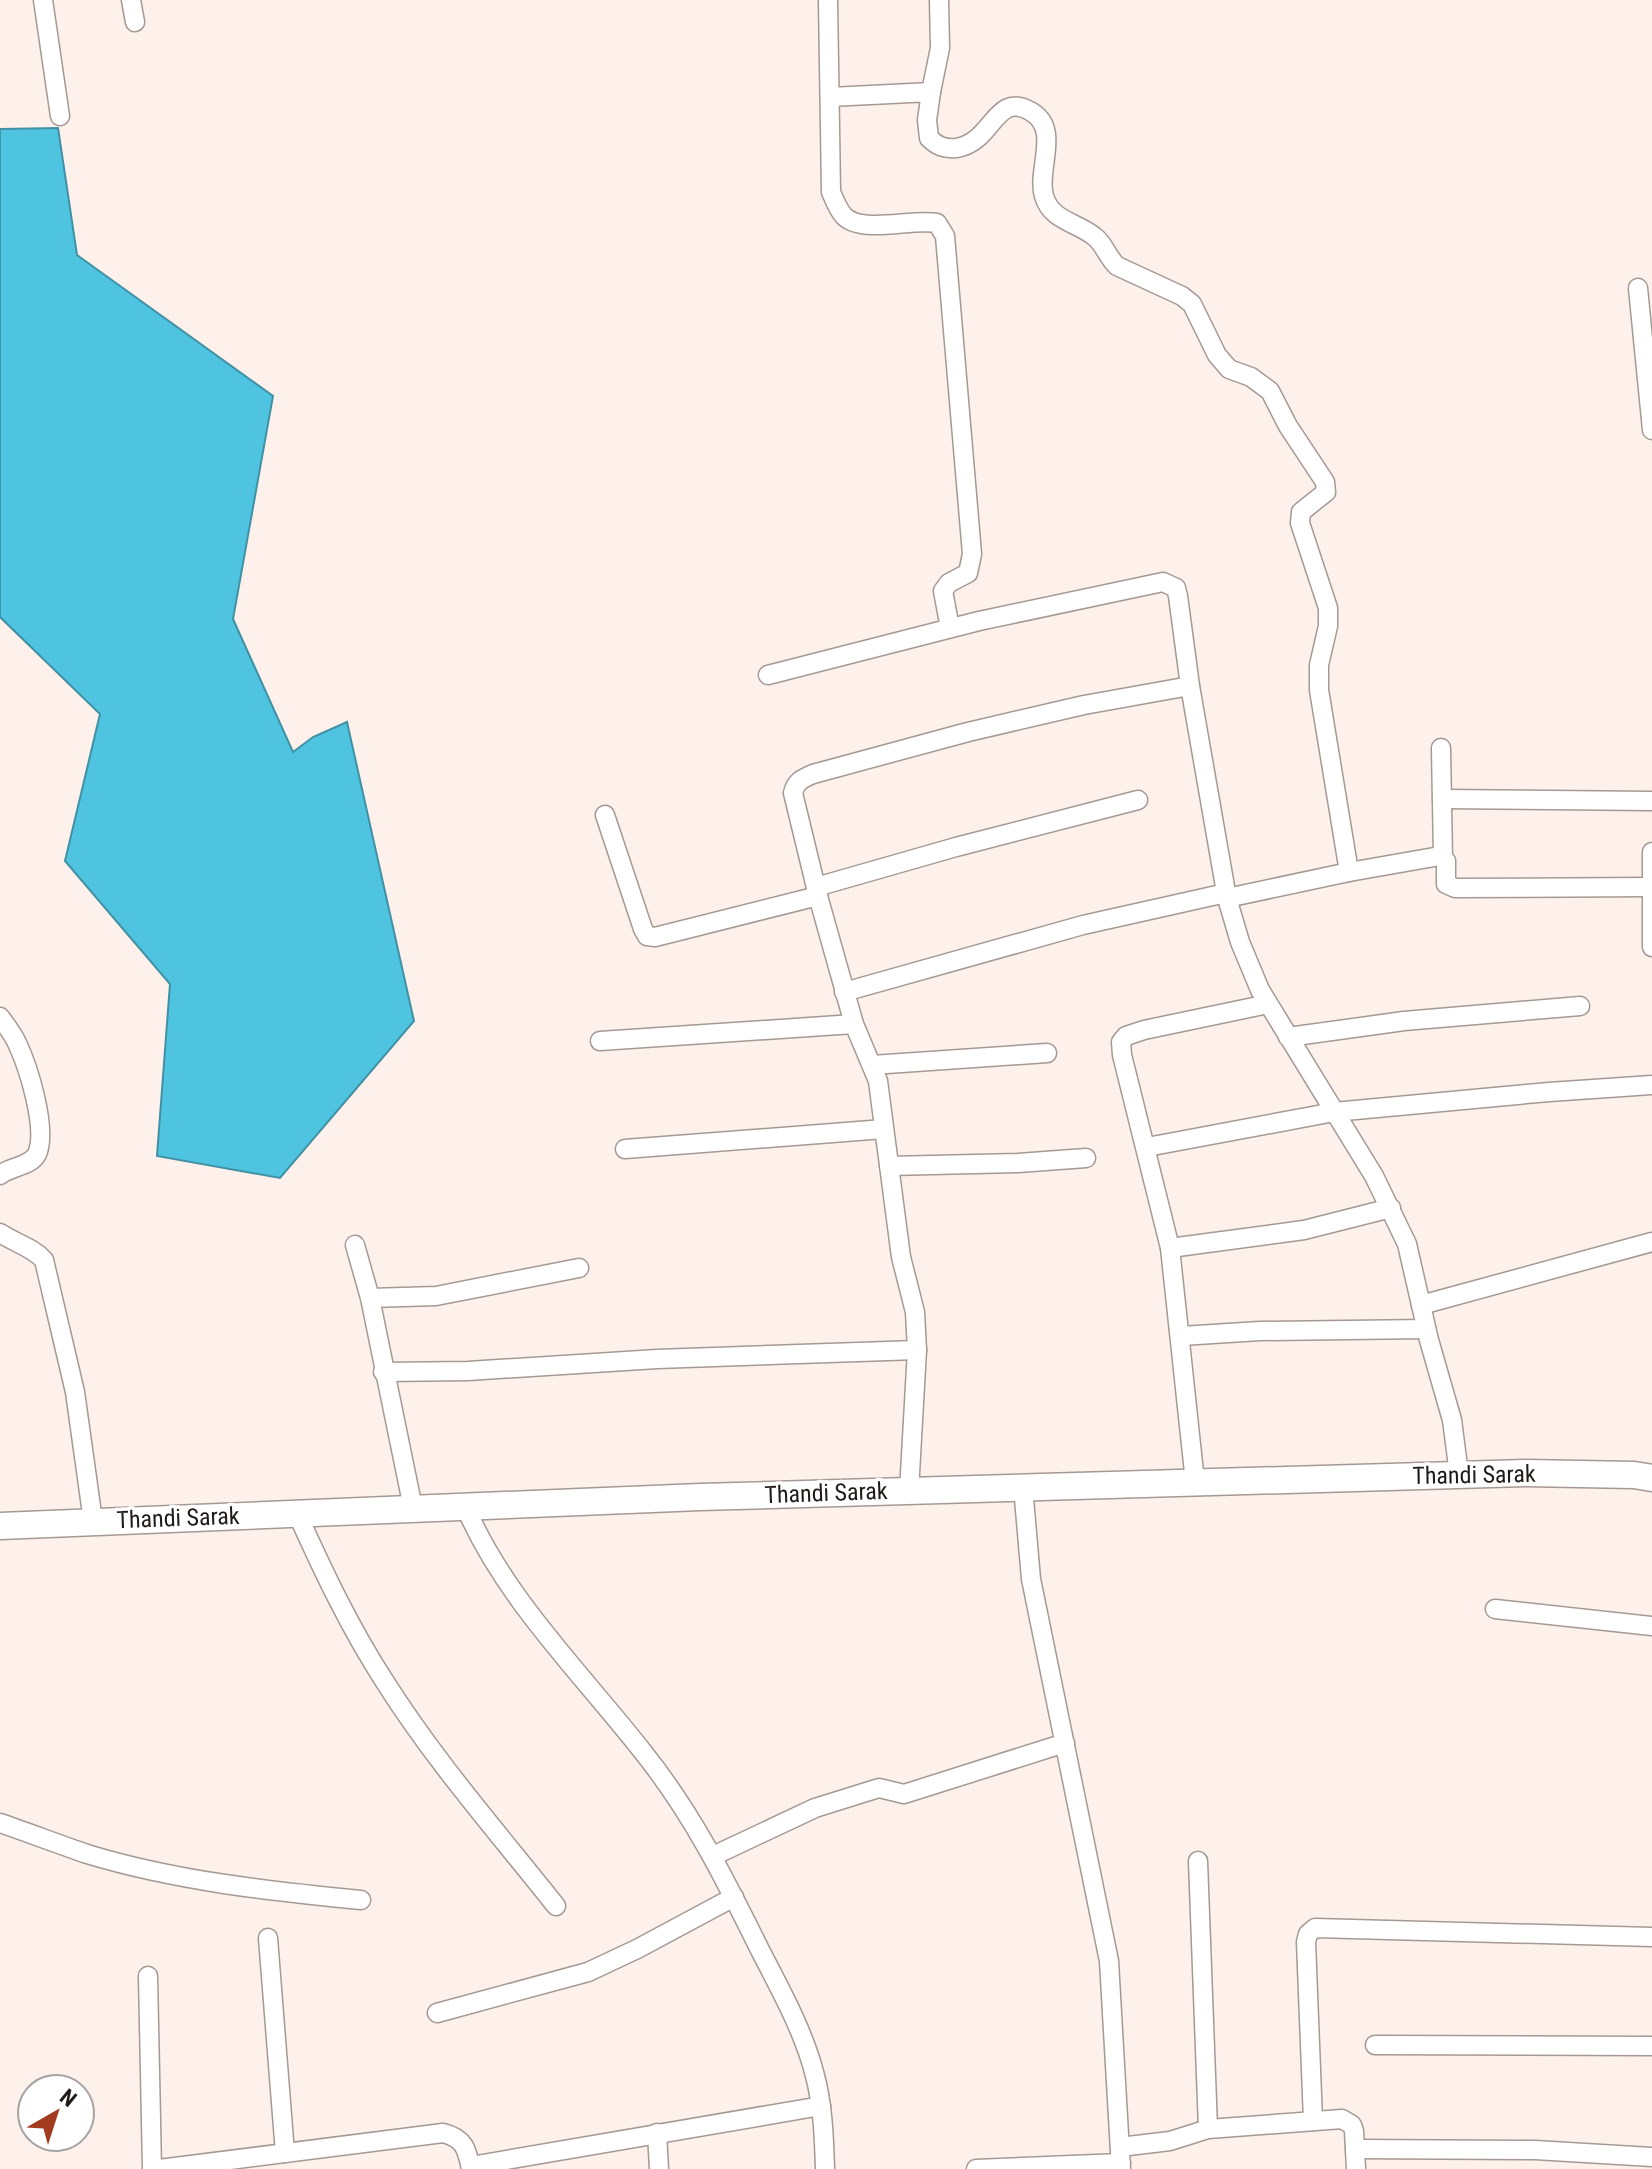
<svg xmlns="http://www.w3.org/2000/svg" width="1652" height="2169" font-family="'Roboto Condensed',sans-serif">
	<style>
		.water { fill: #4fc4e1; stroke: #4191a5; stroke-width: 2 }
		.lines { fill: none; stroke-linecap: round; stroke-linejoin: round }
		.minor-casing { stroke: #a59994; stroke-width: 21 }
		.secondary-casing { stroke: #a59994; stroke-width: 29 }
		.minor { stroke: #fff; stroke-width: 18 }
		.secondary { stroke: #fff; stroke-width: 26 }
		.labels { text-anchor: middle; stroke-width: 7; stroke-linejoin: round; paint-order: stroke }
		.street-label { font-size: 24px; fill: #201b19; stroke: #fff }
	</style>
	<rect width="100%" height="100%" fill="#fef0ea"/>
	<polygon class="water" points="58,128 77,255 273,396 233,619 293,752 313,737 347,722 414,1021 280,1178 157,1156 170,984 65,861 100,714 0,617 0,129"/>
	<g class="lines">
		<defs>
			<g id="minor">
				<polyline points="43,0 60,116"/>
				<polyline points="131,0 135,22"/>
				<path d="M828,0L831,192C834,199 838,209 843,215C860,235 912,218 937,223L945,236L972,554L968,573L949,583L943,591L950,628"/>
				<polyline points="931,92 940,48 939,0"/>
				<path d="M830,97L931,92L927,120L929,138C937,146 944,149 956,148C993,143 995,91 1030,111C1062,128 1036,170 1044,196C1051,221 1077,222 1095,237C1105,245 1107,257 1117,266L1182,296L1192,304L1217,355L1229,369L1251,377L1270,391L1288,426L1325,482L1326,492L1301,512L1300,523L1328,608V626L1319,665V690L1349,872L1227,898"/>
				<polyline points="1638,288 1652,430"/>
				<polyline points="768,675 979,621 1163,582 1176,588 1178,596 1190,686"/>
				<polyline points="1441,748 1443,858"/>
				<polyline points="1442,799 1652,801"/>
				<polyline points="605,815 643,929 647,936 655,937 818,896 854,1024 878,1081 901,1257 915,1312 917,1350 909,1491"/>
				<polyline points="1652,852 1652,947"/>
				<polyline points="1349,872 1440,856 1446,861 1446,884 1455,888 1652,887"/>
				<polyline points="816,887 956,847 1138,800"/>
				<path d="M818,896L793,793C796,781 802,779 813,774L968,732L1084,705L1190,686L1227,898L1240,942L1260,990L1374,1176L1407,1244L1429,1340L1452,1420L1459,1474"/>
				<polyline points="844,992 1083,925 1226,893"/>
				<path d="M0,1017C6,1025 13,1034 17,1043C28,1066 48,1129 37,1154C30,1167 11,1166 0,1175"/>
				<polyline points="1288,1037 1404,1021 1580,1006"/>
				<polyline points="600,1041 854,1024"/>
				<polyline points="872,1065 1047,1053"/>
				<polyline points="1147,1147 1334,1112 1549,1092 1652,1085"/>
				<polyline points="625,1149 884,1129"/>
				<polyline points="889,1166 1018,1163 1086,1158"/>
				<path d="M0,1233C15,1243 32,1247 44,1260L75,1392L93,1521"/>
				<polyline points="355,1245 370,1298 413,1508"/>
				<polyline points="1170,1248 1304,1230 1391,1208"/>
				<polyline points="370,1298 436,1296 579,1268"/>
				<polyline points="1421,1305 1652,1242"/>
				<polyline points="1181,1336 1260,1331 1426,1329"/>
				<polyline points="383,1372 468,1371 657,1359 917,1350"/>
				<polyline points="1195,1482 1170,1248 1122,1055 1121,1042 1126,1036 1144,1030 1268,1004"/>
				<polyline points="1023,1487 1031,1579 1109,1961 1121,2169"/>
				<path d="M465,1506C504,1598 582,1674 643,1752C692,1813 726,1881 760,1950C780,1989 803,2030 814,2072C823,2104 824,2137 825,2169"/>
				<path d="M297,1513C323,1571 350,1628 385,1682C435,1761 498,1833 556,1906"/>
				<polyline points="1495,1609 1652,1626"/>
				<path d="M0,1823C29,1833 58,1844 87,1854C176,1881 269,1891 361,1900"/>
				<polyline points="713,1856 815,1808 879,1788 904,1794 1065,1743"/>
				<polyline points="1198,1861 1208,2129"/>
				<polyline points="268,1938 285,2153"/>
				<polyline points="148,1976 152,2169"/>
				<polyline points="437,2013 588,1972 637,1949 734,1897"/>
				<polyline points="1375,2045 1652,2046"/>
				<polyline points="1313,2121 1306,1942 1308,1934 1315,1928 1652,1937"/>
				<polyline points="657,2133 659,2169"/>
				<polyline points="1120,2147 1170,2141 1208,2129 1342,2119 1352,2125 1354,2131 1356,2169"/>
				<polyline points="1355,2149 1535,2150 1652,2157"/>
				<polyline points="471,2166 821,2106"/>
				<path d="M159,2169L443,2133C464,2138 467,2149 471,2169"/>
				<polyline points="976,2169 1121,2163"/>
			</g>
			<polyline id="secondary" points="0,1526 700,1497 1525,1473 1634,1475 1652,1478"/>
		</defs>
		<use href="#minor" class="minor-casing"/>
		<use href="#secondary" class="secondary-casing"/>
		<use href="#minor" class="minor"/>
		<use href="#secondary" class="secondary"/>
	</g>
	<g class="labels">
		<g class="street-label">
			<text transform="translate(1474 1475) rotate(-1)" y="8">Thandi Sarak</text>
			<text transform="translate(826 1493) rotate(-2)" y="8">Thandi Sarak</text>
			<text transform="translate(178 1518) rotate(-2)" y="8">Thandi Sarak</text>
		</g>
	</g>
	<g transform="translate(56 2113) rotate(39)"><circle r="38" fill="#ffffff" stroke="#a6a4a3" stroke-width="2"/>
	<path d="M0-6L14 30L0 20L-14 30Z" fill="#a33b1f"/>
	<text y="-12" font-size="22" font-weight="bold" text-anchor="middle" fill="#201b19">N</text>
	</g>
</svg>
